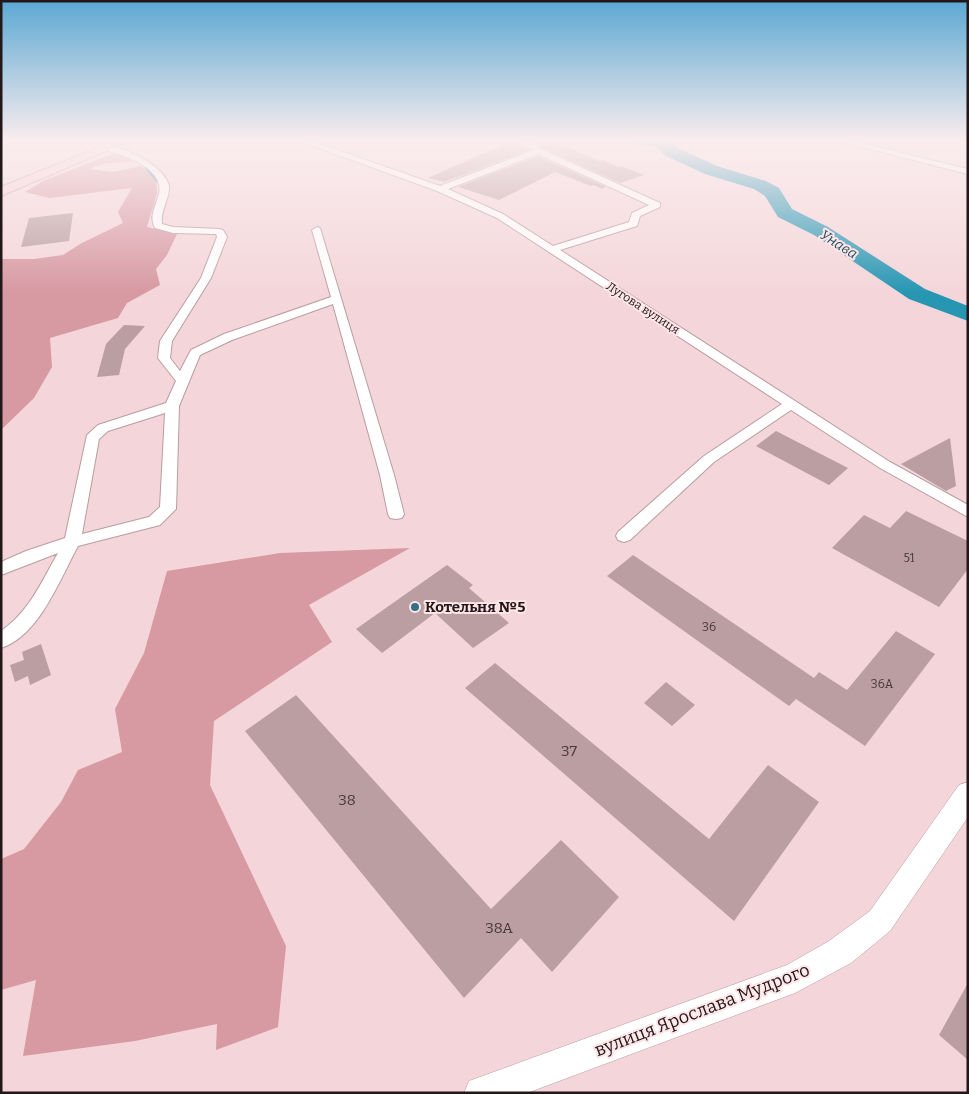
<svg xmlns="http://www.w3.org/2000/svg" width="969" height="1094" font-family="Bitter,serif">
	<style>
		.green { fill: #d799a2 }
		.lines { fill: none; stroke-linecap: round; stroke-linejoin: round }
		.stream { stroke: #2796b3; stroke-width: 3 }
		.river { fill: #2796b3; fill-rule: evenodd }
		.building { fill: #ba9ea1 }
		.minor-casing { stroke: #b99ca0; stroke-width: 2 }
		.tertiary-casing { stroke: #b99ca0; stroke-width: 1 }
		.secondary-casing { stroke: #b99ca0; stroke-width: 2 }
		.minor { fill: #fff; fill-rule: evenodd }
		.tertiary { fill: #fff; fill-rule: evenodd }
		.secondary { fill: #f7ced7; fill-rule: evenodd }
		.poi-dot { fill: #317285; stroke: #fee5e8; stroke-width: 2 }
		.labels { text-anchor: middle; stroke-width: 4; stroke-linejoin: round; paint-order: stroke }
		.far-street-label { font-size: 12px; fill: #221719; stroke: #fee5e8 }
		.number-label { font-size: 12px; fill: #48393b }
		.far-water-label { font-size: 14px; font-style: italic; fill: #1e4b58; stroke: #fee5e8 }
		.poi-label { font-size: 15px; font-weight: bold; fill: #221719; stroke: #fee5e8; text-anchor: start }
		.near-number-label { font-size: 15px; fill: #48393b }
		.near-street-label { font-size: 18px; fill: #221719; stroke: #fee5e8 }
	</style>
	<rect width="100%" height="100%" fill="#f4d6da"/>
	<g class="green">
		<path d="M114,153L133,161C118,164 104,161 90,169L113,172L141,166L156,178L157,193L147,227L177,234L167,255L156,269L160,285L127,303L118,318L50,338L52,367L34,398L1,430V259H34L63,255L80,244L123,223L118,212L132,188L49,198L25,192L43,181Z"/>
		<polygon points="410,548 309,605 332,642 214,721 210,785 286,946 278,1027 216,1050 217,1024 135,1041 23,1056 36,980 1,990 1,859 24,849 61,802 78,770 122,752 115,709 144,653 167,571 280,553"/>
	</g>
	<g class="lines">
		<g class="stream">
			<polyline points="144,165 162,186"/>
			<polyline points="153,218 156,204"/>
		</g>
		<polygon class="river" points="626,140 667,140 678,148 717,166 766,181 779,188 792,209 828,227 925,289 968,306 968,321 909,299 814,235 778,217 765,196 754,189 705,174 666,156 656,147 628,143"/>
	</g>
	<g class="building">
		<polygon points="513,140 529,150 444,182 428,178"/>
		<polygon points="533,140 552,140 599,161 603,160 618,167 621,166 644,175 620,183 542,148"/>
		<polygon points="538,156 606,187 602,189 594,185 591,186 555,172 499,200 458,187"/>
		<polygon points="73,213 69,241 21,247 29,218"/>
		<polygon points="124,325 145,326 125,349 119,375 97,377 106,344"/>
		<polygon points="776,431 848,468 829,485 756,446"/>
		<polygon points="950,438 956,486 946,491 901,464"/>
		<polygon points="906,511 968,541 968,569 939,607 832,548 864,515 890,528"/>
		<polygon points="633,555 814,678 819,672 847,690 896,631 935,654 865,746 796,699 789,706 607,576"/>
		<polygon points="447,565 473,585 469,588 509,623 473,648 435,613 382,653 356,629"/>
		<polygon points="41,644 51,675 30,685 28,676 15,682 10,665 24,660 22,652"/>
		<polygon points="495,663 709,839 768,765 819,802 734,921 465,688"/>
		<polygon points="666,682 695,705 672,726 644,703"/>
		<polygon points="296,695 491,909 561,840 619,897 552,972 521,938 464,998 245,731"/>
		<polygon points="968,983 968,1060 939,1035"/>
	</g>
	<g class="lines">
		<defs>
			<g id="minor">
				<path d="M297,140H309L440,186L533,150L516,140C526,140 536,140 541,149L660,203V207L640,216L637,226L560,250L890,462L968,505V517L880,468L791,410L714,462L630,540L624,542L618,540L616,536L618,532L704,456L782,404L497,218L437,191ZM538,154L649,205L632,213L629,222L553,246L503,214L448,189Z"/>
				<polygon points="834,140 848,140 968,169 968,174"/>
				<path d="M105,146C122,144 166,167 169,186C170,199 160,210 162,224L173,227L220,229L223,230L227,237L211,278L172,341L170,358L180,371L191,350L224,334L331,297L312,230L317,227L320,228L394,475L404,514L402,518L396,519L390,518L388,514L380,475L333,304L232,340L200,355L179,406L176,509L160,525L78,546C60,579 39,636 1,648V631C29,612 42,581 58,553L1,575V562L26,551L65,538L87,435L98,425L166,403L176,381L158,358L160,341L201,278L217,237L216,234L173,233L155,228C149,217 155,208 158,197C168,169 126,156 105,150ZM165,413L160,507L149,517L82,534L99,439L108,431Z"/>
			</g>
			<polygon id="tertiary" points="968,782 968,817 890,931 851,963 795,993 527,1093 464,1093 469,1081 787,965 829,941 870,911 959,785"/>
			<polygon id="secondary" points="117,140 132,140 1,196 1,187"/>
		</defs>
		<use href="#minor" class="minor-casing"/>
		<use href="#tertiary" class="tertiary-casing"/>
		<use href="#secondary" class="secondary-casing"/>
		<use href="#minor" class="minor"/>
		<use href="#tertiary" class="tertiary"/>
		<use href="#secondary" class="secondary"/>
	</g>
	<linearGradient id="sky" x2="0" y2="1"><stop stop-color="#5ba8d3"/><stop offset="0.48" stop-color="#faedee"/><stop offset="1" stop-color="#faedee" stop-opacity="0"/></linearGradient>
	<rect width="969" height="293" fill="url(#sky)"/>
	<circle class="poi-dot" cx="415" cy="607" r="5"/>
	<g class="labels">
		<g class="far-street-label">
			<text transform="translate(643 308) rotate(33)" y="4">Лугова вулиця</text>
		</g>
		<g class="number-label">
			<text x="909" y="562">51</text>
			<text x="709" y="631">36</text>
			<text x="882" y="688">36А</text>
		</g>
		<g class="far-water-label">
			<text transform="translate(839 244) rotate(32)" y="5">Унава</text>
		</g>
		<g class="poi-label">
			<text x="425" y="612">Котельня №5</text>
		</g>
		<g class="near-number-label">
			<text x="569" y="756">37</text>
			<text x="347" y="805">38</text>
			<text x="499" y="933">38А</text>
		</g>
		<g class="near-street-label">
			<text transform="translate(702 1010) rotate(-21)" y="6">вулиця Ярослава Мудрого</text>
		</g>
	</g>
	<rect width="969" height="1094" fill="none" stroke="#221719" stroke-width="5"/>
</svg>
